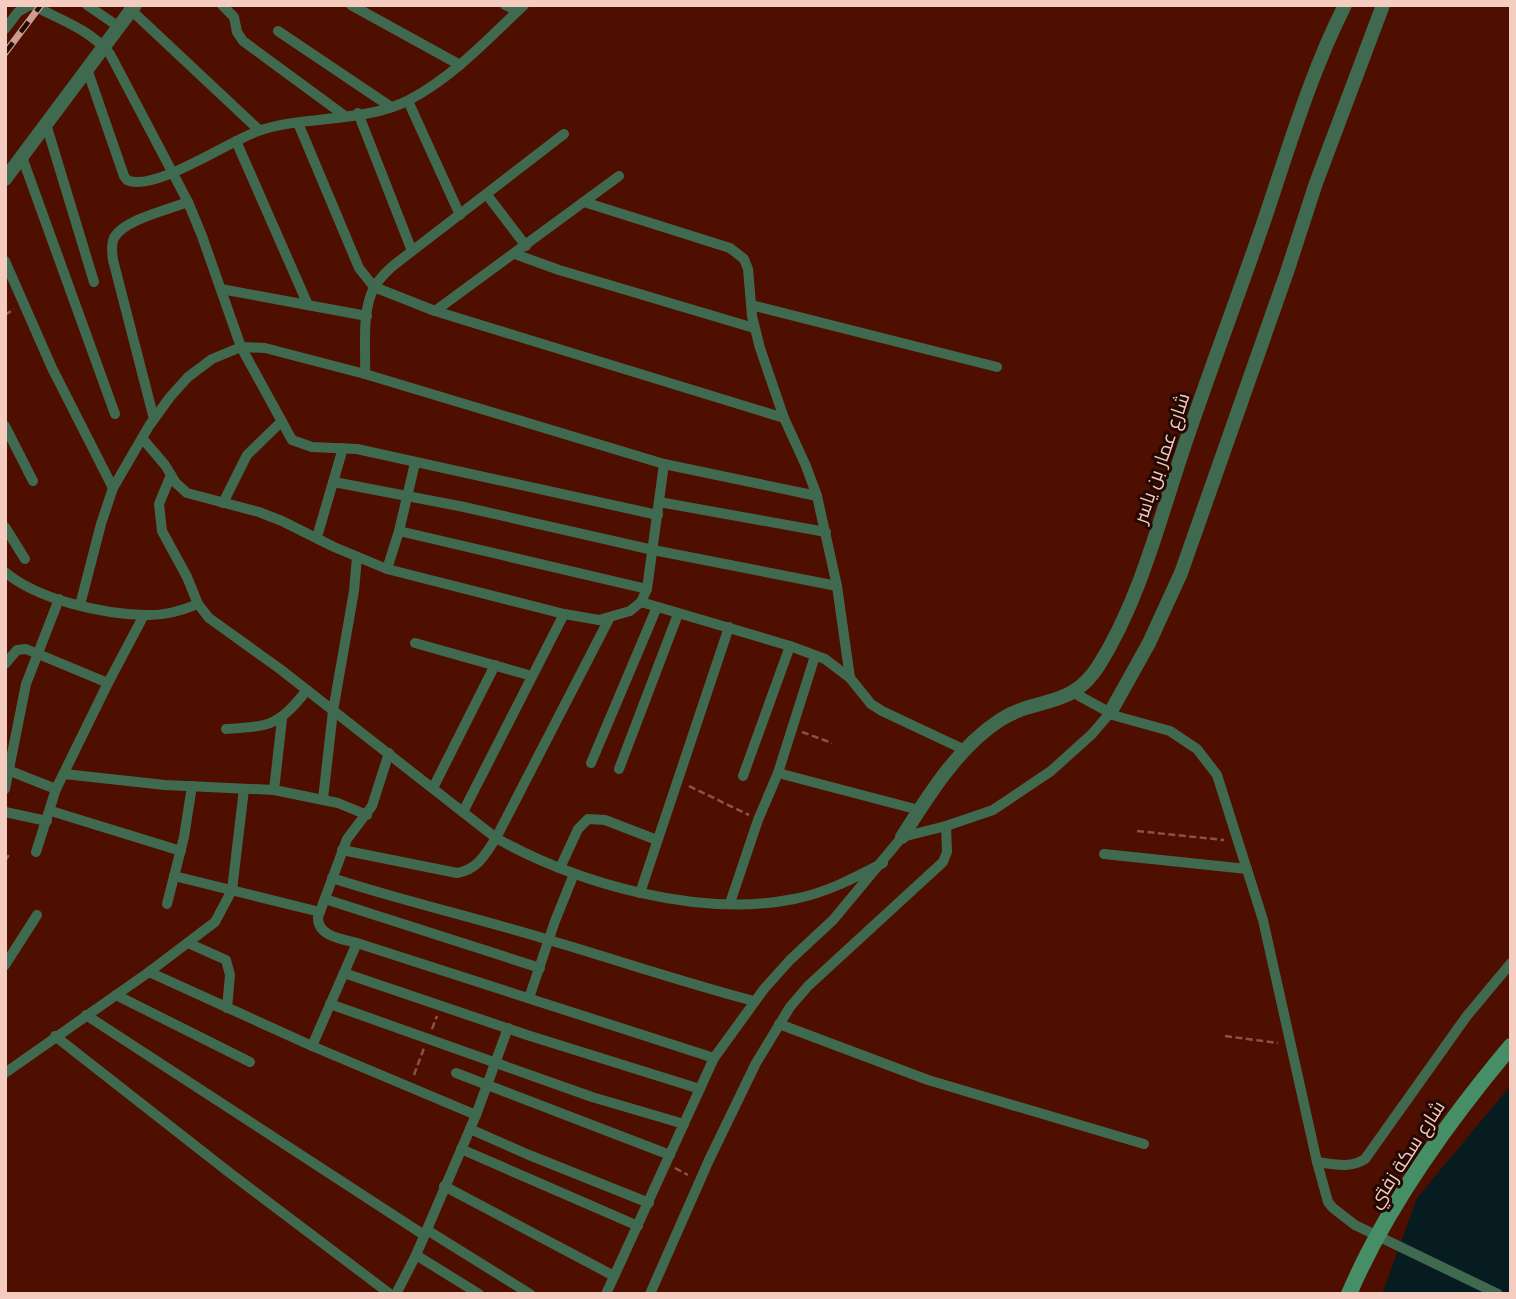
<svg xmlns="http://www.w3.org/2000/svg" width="1516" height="1299" font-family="Mulish,Cairo,sans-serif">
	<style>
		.water { fill: #071c21 }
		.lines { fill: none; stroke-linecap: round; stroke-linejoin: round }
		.path { stroke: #8a5345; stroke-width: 2.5; stroke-dasharray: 7 3.5; stroke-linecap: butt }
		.minor { stroke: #3f6a50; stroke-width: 10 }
		.tertiary { stroke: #3f6a50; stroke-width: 14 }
		.secondary { stroke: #468e65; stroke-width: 16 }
		.rail-casing { stroke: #cb9d90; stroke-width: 7 }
		.rail { stroke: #230803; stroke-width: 4.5; stroke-dasharray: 13; stroke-linecap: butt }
		.labels { text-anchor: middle; stroke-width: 6; stroke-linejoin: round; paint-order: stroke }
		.street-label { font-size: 19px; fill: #f5ccc0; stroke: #230803 }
	</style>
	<rect width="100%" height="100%" fill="#4e0f00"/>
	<polygon class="water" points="1511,1085 1511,1294 1382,1294 1417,1198"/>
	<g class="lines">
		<g class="path">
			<polyline points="5,315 14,309"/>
			<polyline points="802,732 832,743"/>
			<polyline points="689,786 749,815"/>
			<polyline points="1137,831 1224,840"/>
			<polyline points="5,861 9,855"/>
			<polyline points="432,1029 437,1016"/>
			<polyline points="1225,1036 1278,1043"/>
			<polyline points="414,1075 424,1048"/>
			<polyline points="675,1168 688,1175"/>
		</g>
		<g class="minor">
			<path d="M32,5C59,19 91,30 110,54L188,202L202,236L241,347L292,440L312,447L357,449L658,515"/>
			<polyline points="87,5 119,27"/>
			<polyline points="222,5 234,17 237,32 243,41 345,116"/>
			<polyline points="351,5 460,65"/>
			<polyline points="505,5 518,11"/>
			<polyline points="131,10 259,130"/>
			<polyline points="5,29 18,12 30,5"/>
			<polyline points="278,31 391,107"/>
			<path d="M87,69L124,176L127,180C153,193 229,141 258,131C305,115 365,123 409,100C453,77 488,39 524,5"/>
			<polyline points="408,101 460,215"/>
			<polyline points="358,113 412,251"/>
			<polyline points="298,123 359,268 374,287 435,311 784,418"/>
			<polyline points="46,124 94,282"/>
			<polyline points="236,141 308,305"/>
			<polyline points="22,157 115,414"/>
			<polyline points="487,195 526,246"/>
			<polyline points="584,202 730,248 744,259 748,269 752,316 760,348 784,418 806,466 817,496 837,586 850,678"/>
			<polyline points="515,254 559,270 754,328"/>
			<polyline points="5,261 52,368 113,488"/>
			<polyline points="221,289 367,316"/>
			<polyline points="751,305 997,367"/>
			<polyline points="435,311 619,176"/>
			<path d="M365,374C366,347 361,310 375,286C380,278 387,271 394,265L564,134"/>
			<path d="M154,419L113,260C112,253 111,244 114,238C123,220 170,209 188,202"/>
			<polyline points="5,426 33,481"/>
			<polyline points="142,438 165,465 176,483 187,493 259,512 282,521 334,547 387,569 564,614 599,620 630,611 641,602 647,589 664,464"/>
			<path d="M171,475L159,504L162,531L187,577L198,604L209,618L280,669L496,838C578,884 700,918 794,899C826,893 854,878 883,863"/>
			<polyline points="334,482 464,507 653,550 837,586"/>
			<polyline points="659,502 826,532"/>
			<polyline points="223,503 247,455 281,422"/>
			<polyline points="5,527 25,559"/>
			<polyline points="399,531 647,589"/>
			<polyline points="317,537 343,448"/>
			<polyline points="387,569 399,531 415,463"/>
			<path d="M5,572C38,600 103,614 145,615C164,616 181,611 198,604"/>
			<polyline points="641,602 790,646 825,659 850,678 871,704 882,711 965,750"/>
			<polyline points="80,605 101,524 113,488 149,426 170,397 188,377 212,359 241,347 265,348 365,374 664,464 817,496"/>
			<polyline points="415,643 532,676"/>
			<polyline points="5,664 17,650 26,649 108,683"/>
			<polyline points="1074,693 1116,716 1170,731 1197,749 1217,775 1263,920 1317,1162 1328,1202 1333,1208 1355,1225 1498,1294"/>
			<path d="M226,729C271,726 278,726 307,690"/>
			<path d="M389,753L372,806L347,839L318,917C317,936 342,939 357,943L714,1058"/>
			<polyline points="591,763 657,607"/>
			<polyline points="5,769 56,789"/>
			<polyline points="619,769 678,614"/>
			<polyline points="778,773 919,810"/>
			<polyline points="64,774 165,785 274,790 338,803 367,815"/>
			<polyline points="743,776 790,646"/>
			<polyline points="433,788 495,665"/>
			<polyline points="5,789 26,684 59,599"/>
			<polyline points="274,790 282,719"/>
			<polyline points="323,799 333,711 354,591 357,557"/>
			<polyline points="51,811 181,851"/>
			<polyline points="5,812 47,821"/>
			<polyline points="463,812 564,614"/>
			<path d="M342,850L457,873C478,869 485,855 496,838L609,619"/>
			<polyline points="36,852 56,789 108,683 144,615"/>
			<polyline points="1104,854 1247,869"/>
			<polyline points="560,868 578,829 588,819 605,820 657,840"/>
			<polyline points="174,876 320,912"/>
			<path d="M332,878C403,901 477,918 549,940C617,960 685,983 754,1001"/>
			<polyline points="640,893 729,627"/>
			<polyline points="325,899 540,968"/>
			<polyline points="730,903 758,820 778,773 815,656"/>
			<polyline points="167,904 184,837 192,786"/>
			<polyline points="188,943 226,960 230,975 227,1008"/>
			<polyline points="5,965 37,915"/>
			<polyline points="149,972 312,1046 476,1115"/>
			<polyline points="344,973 527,1035 700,1089"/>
			<polyline points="116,995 250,1062"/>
			<polyline points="529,998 555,921 574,874"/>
			<polyline points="330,1004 592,1097 684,1124"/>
			<polyline points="86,1015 424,1235"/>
			<polyline points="779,1024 928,1080 1144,1144"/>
			<polyline points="55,1036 226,1170 390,1294"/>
			<polyline points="312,1046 357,943"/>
			<polyline points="5,1073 149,972 215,922 232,890 244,789"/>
			<polyline points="456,1073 670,1155"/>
			<polyline points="470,1129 529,1155 649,1203"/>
			<polyline points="461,1149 638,1226"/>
			<path d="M1317,1162C1334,1164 1349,1169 1365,1159L1466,1017L1511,963"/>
			<polyline points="444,1186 614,1276"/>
			<polyline points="427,1230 530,1294"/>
			<polyline points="416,1255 479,1294"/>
			<polyline points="396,1294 416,1255 476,1115 508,1028"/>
			<polyline points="606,1294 714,1058 764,989 790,960 833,920 902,837 946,826 993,810 1051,771 1092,734 1110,713"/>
			<polyline points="650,1294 709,1160 756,1063 790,1007 808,986 943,862 947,852 946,826"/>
		</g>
		<g class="tertiary">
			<polyline points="5,179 135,5"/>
			<polyline points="1110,713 1149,643 1181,573 1287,272 1316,183 1383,5"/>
			<path d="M902,837C929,795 957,748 1000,720C1037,696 1071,710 1099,665C1139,601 1158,525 1182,453C1208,375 1238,297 1265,218C1289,147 1311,72 1345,5"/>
		</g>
		<path class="secondary" d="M1349,1294C1387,1205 1449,1120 1511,1046"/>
		<defs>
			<polyline id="rail" points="5,53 41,5"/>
		</defs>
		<use href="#rail" class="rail-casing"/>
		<use href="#rail" class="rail"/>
	</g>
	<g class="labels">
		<g class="street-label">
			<text transform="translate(1161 458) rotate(-71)" y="7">شارع عمار بن ياسر</text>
			<text transform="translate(1406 1154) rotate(-57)" y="7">شارع سكة زفتي</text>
		</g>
	</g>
	<rect width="1516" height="1299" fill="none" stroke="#f5ccc0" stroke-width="14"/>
</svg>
